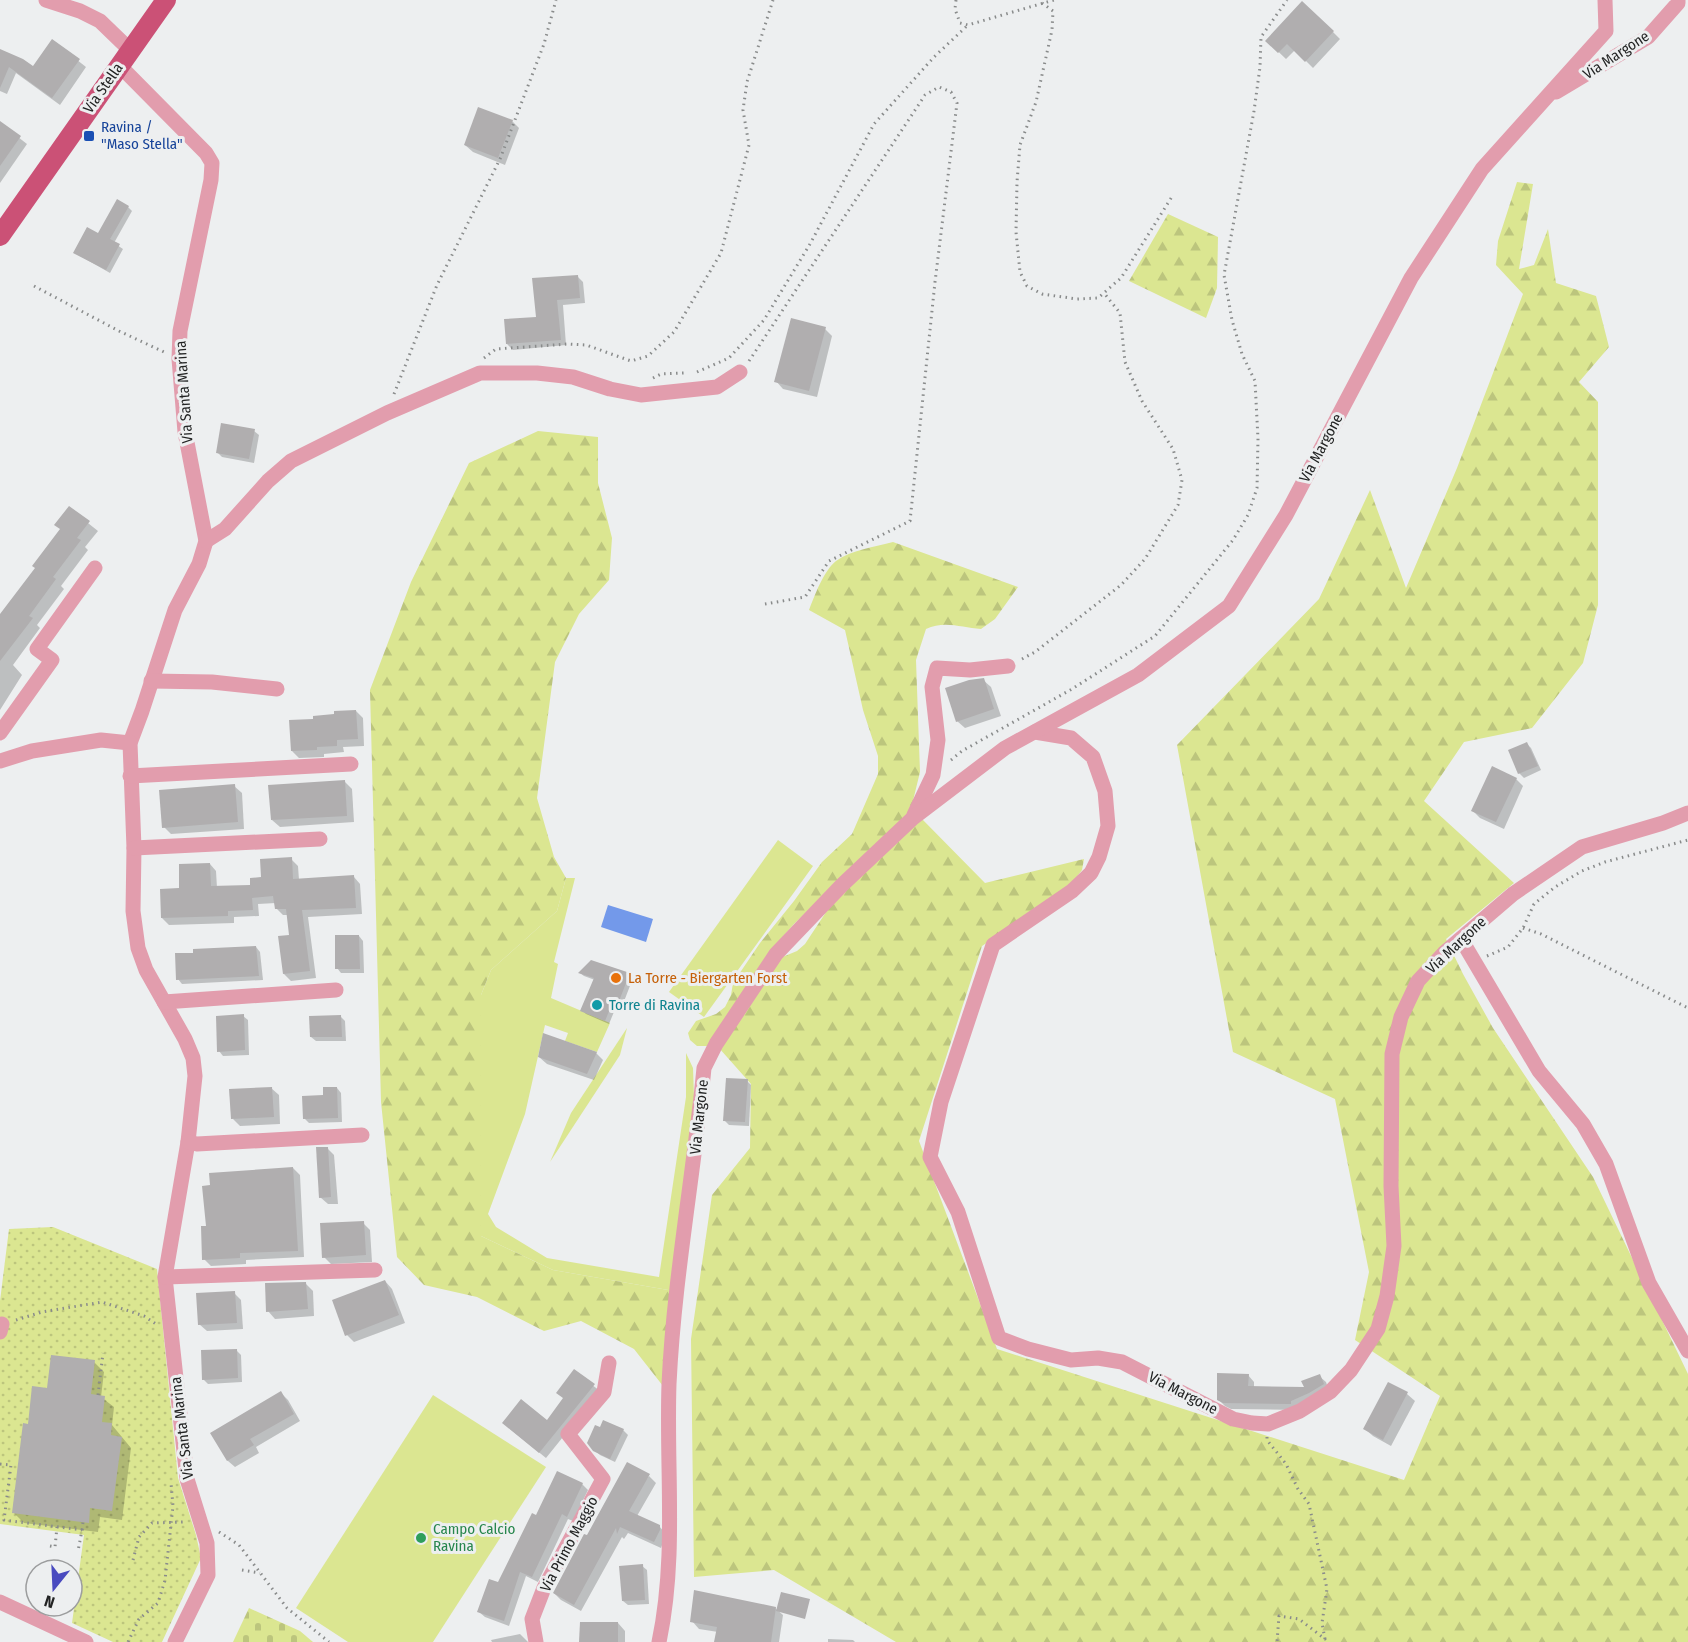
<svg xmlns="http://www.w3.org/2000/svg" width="1688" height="1642" font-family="'Fira Sans Condensed',sans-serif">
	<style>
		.grass { fill: #dbe691 }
		.forest { fill: url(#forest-firs) }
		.cemetery { fill: url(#cemetery-stones) }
		.park { fill: url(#park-dots) }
		.water { fill: #7399ea }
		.shadow { fill: #0003 }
		.building { fill: #b0aeaf }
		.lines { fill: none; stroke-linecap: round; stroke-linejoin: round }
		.path { stroke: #898b8b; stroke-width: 3; stroke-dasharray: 1.5 4.5; stroke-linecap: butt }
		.minor { stroke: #e29dad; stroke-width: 15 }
		.major { stroke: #cb5176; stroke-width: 20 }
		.transit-dot { fill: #1a4fb4; stroke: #edeff0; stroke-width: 2 }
		.food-dot { fill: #e8710a; stroke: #edeff0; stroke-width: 2 }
		.culture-dot { fill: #0f9aa8; stroke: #edeff0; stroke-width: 2 }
		.leisure-dot { fill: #2e9e5b; stroke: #edeff0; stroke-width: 2 }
		.labels { text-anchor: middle; stroke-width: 6; stroke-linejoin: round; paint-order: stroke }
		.street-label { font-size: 15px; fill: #222323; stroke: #edeff0 }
		.transit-label { font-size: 15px; fill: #164399; stroke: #edeff0; text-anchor: start }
		.food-label { font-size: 15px; fill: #c56008; stroke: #edeff0; text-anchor: start }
		.culture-label { font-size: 15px; fill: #0d838f; stroke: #edeff0; text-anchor: start }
		.leisure-label { font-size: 15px; fill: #27864d; stroke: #edeff0; text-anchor: start }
	</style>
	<defs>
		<pattern id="forest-firs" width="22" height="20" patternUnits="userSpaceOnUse" patternTransform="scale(1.5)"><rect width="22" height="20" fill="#dbe691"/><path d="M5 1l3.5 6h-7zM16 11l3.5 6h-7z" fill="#bcc57d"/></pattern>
		<pattern id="cemetery-stones" width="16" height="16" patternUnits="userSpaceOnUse" patternTransform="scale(1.5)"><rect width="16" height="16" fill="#dbe691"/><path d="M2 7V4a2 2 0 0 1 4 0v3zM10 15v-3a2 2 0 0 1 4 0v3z" fill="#bcc57d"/></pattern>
		<pattern id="park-dots" width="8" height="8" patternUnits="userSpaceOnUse" patternTransform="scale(1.5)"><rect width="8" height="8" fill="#dbe691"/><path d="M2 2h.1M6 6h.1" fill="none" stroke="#bcc57d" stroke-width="1.8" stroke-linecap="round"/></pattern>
	</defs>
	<rect width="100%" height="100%" fill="#edeff0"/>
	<g class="grass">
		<polygon points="778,840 813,866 704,1017 669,992"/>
		<polygon points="566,878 575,878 554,962 558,964 551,998 610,1023 597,1052 565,1041 568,1033 545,1025 525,1114 488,1214 496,1227 547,1258 659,1277 686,1097 686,1053 693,1068 694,1097 674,1291 553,1270 481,1236 481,995 491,970 557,911"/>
		<polygon points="627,1028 620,1055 550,1162 571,1113"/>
		<polygon points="433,1395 546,1467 433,1642 348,1642 296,1608"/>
	</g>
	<g class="forest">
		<polygon points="1517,182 1533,184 1519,269 1534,265 1548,229 1556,283 1596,296 1609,347 1579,382 1598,402 1598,605 1583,663 1532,728 1464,742 1424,801 1514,883 1446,939 1463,974 1493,1028 1593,1177 1688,1374 1688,1642 896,1642 774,1570 694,1577 691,1339 712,1195 750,1148 751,1084 719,1048 780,958 797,951 805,944 834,900 922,819 985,883 1084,859 1082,870 1069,887 982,946 919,1141 997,1349 1404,1480 1440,1396 1355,1340 1369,1272 1335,1099 1233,1052 1177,745 1319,599 1370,490 1406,588 1457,468 1523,294 1496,265 1498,241"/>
		<polygon points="1168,214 1218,237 1217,288 1206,318 1129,281"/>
		<polygon points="538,431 598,437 598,483 612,538 609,580 579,614 555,662 537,798 554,857 566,878 557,911 491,970 481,995 481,1236 553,1270 674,1291 663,1386 634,1349 581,1321 544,1331 477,1297 424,1285 397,1257 381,1102 370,690 411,582 469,463"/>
		<path d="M893,542L1018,587L995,619L981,629C962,628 945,620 926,629L916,660L920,772L910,813L794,924L778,942L712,1041L707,1046H697L690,1040L688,1033L696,1021L716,1014L725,1007L731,995L733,983L760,943L794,901L822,862L852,834L878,774V756L863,710L845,630L809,610C814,597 824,570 836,561C851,550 875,547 893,542Z"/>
	</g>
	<polygon class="cemetery" points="249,1608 300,1631 313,1642 233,1642"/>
	<polygon class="park" points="53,1227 157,1269 178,1478 196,1535 201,1558 162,1642 113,1642 72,1623 84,1535 0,1524 0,1301 9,1229"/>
	<polygon class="water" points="608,905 653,919 646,942 601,927"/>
	<g class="shadow">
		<polygon points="1333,32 1340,39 1313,68 1295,50 1286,59 1267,41"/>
		<polygon points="53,41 86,67 60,105 16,73 7,94 0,91 0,51 33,68"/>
		<polygon points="512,121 519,128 505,165 473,152 465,145"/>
		<polygon points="0,123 27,144 0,183"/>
		<polygon points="128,207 132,211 114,243 123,249 110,273 75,253 99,235"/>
		<polygon points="577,276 583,282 585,303 563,305 566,345 513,350 507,344 537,318"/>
		<polygon points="825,329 832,336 817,397 783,389 776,381"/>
		<polygon points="254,431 259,435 254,463 222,457 217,452"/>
		<polygon points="69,508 98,531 85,547 88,550 61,586 64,589 37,625 40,628 13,665 22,675 0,710 0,617 36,569 61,530"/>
		<polygon points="983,680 991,687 1001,716 965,728 957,721"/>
		<polygon points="356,711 363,718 364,746 343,747 344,752 324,754 324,757 299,758 292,751 315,720"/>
		<polygon points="1527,744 1531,748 1541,770 1524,778 1519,773"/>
		<polygon points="1516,779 1523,786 1504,829 1480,818 1473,811"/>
		<polygon points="344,781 352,789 354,822 280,827 272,820"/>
		<polygon points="234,786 242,793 244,829 171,834 164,827"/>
		<polygon points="291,859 298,866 299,880 354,877 360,884 362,914 308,917 316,978 291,981 284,974 291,936 288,915 283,915 276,908 276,903 258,904 259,916 234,917 234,923 169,925 162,918 181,890 210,864 216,871 217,888 251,886"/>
		<polygon points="359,936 363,941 364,973 341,973 337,968"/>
		<polygon points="256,947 260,952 263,980 182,984 178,979"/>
		<polygon points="580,973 629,974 633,978 623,1004 618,1002 609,1024 586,1014 582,1010 595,980 584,976"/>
		<polygon points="243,1016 248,1020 249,1055 223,1056 219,1051"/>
		<polygon points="341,1017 345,1021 346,1041 316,1041 311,1037"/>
		<polygon points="596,1053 603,1060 594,1080 547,1064 539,1057"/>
		<polygon points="747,1081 751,1085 749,1126 729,1125 724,1120"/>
		<polygon points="271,1088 279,1095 280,1124 240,1126 233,1119"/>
		<polygon points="337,1088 341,1093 342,1122 309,1123 304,1118"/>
		<polygon points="327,1148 334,1155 338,1204 328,1204 320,1197"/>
		<polygon points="293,1168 300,1175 304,1257 246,1260 246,1264 211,1266 204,1259 207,1228"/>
		<polygon points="363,1223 370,1230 372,1262 331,1264 324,1257"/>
		<polygon points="385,1281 392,1289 405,1323 354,1342 347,1335"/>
		<polygon points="306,1284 313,1291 314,1316 275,1319 268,1311"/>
		<polygon points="234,1293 241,1300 243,1329 207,1331 199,1324"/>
		<polygon points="237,1351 241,1355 242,1382 208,1384 203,1379"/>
		<polygon points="94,1362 104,1372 101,1397 114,1407 112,1425 131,1448 122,1520 100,1517 98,1532 24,1523 14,1513 29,1425 48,1390"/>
		<polygon points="574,1371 600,1391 546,1458 510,1429 548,1422 564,1399"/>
		<polygon points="1248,1375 1254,1382 1254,1388 1306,1389 1319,1376 1326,1382 1329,1391 1297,1410 1231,1409 1225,1406 1218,1399"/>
		<polygon points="1389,1384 1407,1394 1415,1401 1391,1446 1373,1436 1365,1429"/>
		<polygon points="281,1393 288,1400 300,1421 256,1447 259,1453 235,1467 228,1461 212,1434"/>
		<polygon points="623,1430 628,1435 615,1462 600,1455 594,1450"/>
		<polygon points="649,1476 656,1483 637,1516 659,1526 666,1534 661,1548 628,1533 624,1539 622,1537 581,1611 561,1600 554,1593"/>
		<polygon points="582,1484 588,1490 573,1521 568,1519 538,1582 526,1576 509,1626 485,1617 479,1612 499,1584 537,1517"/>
		<polygon points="642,1566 647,1570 649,1604 628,1605 623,1601"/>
		<polygon points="775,1608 783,1615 779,1642 717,1642 718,1632 699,1629 692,1621"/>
		<polygon points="618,1623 625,1631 625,1642 581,1642"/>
		<polygon points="520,1634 528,1642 492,1642 491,1640"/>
		<polygon points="828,1639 853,1640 855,1642 828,1642"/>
	</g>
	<g class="building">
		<polygon points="1302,1 1334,31 1305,62 1287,44 1278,53 1265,41"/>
		<polygon points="52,39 80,59 52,98 9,67 0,88 0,49 23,59 33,66"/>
		<polygon points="478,107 513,120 498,158 464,145"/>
		<polygon points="0,121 21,136 0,166"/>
		<polygon points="117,199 129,206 110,239 120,244 106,270 73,253 87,227 98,233"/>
		<polygon points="578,275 580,298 557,300 561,340 506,344 504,319 536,317 532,278"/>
		<polygon points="791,318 826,327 809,391 774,382"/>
		<polygon points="221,423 255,429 249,459 216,453"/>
		<polygon points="69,506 90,521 77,538 81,540 53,577 56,579 29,616 33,618 0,661 0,614 35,568 32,566 60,529 54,525"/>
		<polygon points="984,678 994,709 956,722 945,688 969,680"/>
		<polygon points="356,710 358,739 337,740 337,746 317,747 317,750 291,751 289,720 313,719 313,716 334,714 334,711"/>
		<polygon points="1527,742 1538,766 1518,774 1508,750"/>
		<polygon points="1492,766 1517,778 1496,822 1471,811"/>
		<polygon points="345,780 347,816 271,820 268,785"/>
		<polygon points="235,784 238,822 162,828 159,790"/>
		<polygon points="292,857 293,879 354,875 356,908 302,910 310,971 283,974 278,936 289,935 286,909 275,909 273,896 252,898 253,910 228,911 228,916 161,918 160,889 179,888 179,864 210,863 211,886 250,885 250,878 261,877 260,859"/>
		<polygon points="335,935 359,935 360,969 335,969"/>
		<polygon points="256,946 259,976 176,980 175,953 193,953 193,949"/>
		<polygon points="591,960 630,973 619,1001 614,999 605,1021 580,1011 594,978 578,973"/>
		<polygon points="244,1014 245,1050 217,1052 216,1016"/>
		<polygon points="341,1015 342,1037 310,1037 309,1016"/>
		<polygon points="543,1033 597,1052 587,1074 538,1057"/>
		<polygon points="726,1078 748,1079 745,1122 723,1121"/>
		<polygon points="272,1087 274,1117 231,1119 229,1089"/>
		<polygon points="323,1087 337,1087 338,1118 303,1119 302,1096 323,1095"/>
		<polygon points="316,1147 328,1147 331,1197 319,1198"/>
		<polygon points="293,1167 298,1251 240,1253 240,1258 202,1260 201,1226 206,1226 202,1186 210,1185 209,1173"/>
		<polygon points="364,1221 366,1255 322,1258 320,1223"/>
		<polygon points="385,1280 399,1315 345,1336 332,1300"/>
		<polygon points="306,1282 308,1309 266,1312 265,1283"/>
		<polygon points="235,1291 237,1323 198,1325 196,1293"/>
		<polygon points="237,1349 238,1378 202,1380 201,1350"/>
		<polygon points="51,1355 95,1360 91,1394 105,1396 102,1422 112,1423 111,1435 122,1437 112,1511 90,1508 89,1523 12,1513 23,1423 28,1424 32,1386 47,1388"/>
		<polygon points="574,1369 595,1384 539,1453 502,1423 521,1399 547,1420 563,1398 556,1393"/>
		<polygon points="1217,1373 1249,1374 1248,1386 1304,1387 1301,1381 1320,1374 1324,1384 1309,1393 1291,1401 1291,1404 1223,1403 1217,1400"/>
		<polygon points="1388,1382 1408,1392 1383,1440 1363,1429"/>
		<polygon points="281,1391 294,1414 250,1439 254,1445 227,1461 210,1433"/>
		<polygon points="603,1420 624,1429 610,1459 593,1451 587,1443 595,1425 600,1427"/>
		<polygon points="627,1462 650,1474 629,1511 660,1525 660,1530 654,1542 620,1527 617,1534 616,1528 574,1605 553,1593 584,1534 587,1535"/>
		<polygon points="557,1471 583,1483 567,1517 562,1514 532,1577 520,1572 504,1621 477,1612 489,1579 498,1582 532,1513 536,1515"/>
		<polygon points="643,1564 645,1600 622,1601 619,1566"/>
		<polygon points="694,1590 776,1607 771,1642 714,1642 717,1627 690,1622"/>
		<polygon points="781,1592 810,1599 805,1619 776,1611"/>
		<polygon points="580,1622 618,1622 618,1642 579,1642"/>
	</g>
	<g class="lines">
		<g class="path">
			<polyline points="956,0 955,9 960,23 968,25 1054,0"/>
			<polyline points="1042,3 1053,11 1052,30 1036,102 1020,145 1017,182 1016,232 1020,272 1027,286 1042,294 1077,299 1098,298 1121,278 1173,195"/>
			<polyline points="34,286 119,331 164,352"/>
			<polyline points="484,358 496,349 568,344 586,345 631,361 648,356 674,332 721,253 749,145 743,110 747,82 773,0"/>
			<polyline points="749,361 925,95 939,87 951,92 957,103 935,282 910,521 829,561 805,597 765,604"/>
			<polyline points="697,372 729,358 764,320 810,244 874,124 934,57 968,25"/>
			<polyline points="653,378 661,374 685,373"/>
			<polyline points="394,394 437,285 500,159 544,44 556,0"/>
			<polyline points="1022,659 1035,652 1121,585 1145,559 1178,505 1182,480 1173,449 1142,401 1125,362 1120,313 1104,293"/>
			<polyline points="951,760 962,751 1072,689 1155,636 1233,540 1248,515 1257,488 1258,439 1255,381 1242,354 1232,320 1224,275 1254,111 1260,67 1261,37 1287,0"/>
			<polyline points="1523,928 1541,934 1688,1008"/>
			<polyline points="1487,956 1508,947 1523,928 1534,904 1555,887 1582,871 1605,862 1688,840"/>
			<polyline points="16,1320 42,1312 102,1302 144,1316 156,1324"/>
			<polyline points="98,1395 103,1353"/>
			<polyline points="1267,1437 1267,1440 1286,1464 1298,1489 1309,1504 1327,1589 1322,1623 1325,1639 1299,1619 1279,1616 1277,1642"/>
			<polyline points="0,1464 11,1465 4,1520 82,1530 78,1551"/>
			<polyline points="82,1530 83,1522"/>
			<polyline points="219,1532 239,1545 287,1608 329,1642"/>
			<polyline points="50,1546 55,1547 57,1527"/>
			<polyline points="133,1560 139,1537 152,1523 184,1522"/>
			<polyline points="242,1570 260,1573"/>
			<polyline points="128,1642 139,1619 158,1603 165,1580 173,1506 171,1483"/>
		</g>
		<g class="minor">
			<polyline points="46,0 80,11 100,21 130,50"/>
			<polyline points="119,65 206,153 212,163 211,180 180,331 179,359 185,432 206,541 199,564 175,610 142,711 130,743 134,848 133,911 138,948 146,970 185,1039 193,1058 195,1076 188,1142 165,1277 187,1479 207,1543 208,1575 175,1642"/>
			<polyline points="1556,92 1648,37 1678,3 1678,0"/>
			<polyline points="206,541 225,529 268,481 291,461 387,413 480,373 537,373 573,377 610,389 641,395 717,387 740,372"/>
			<polyline points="151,681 212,682 277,689"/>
			<polyline points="1035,732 1071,738 1093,757 1105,791 1108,826 1099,857 1091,873 1072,891 993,945 941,1102 930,1157 958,1212 999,1338 1028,1349 1071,1360 1098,1358 1122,1362 1233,1419 1252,1423 1268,1424 1300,1411 1330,1392 1351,1370 1378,1329 1387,1296 1394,1246 1391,1186 1392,1054 1401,1017 1418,981 1444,953 1513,894 1582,847 1663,823 1688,813"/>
			<polyline points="0,733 52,660 37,649 95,568"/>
			<polyline points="0,761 32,751 101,740 130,743"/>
			<polyline points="130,776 351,764"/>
			<polyline points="914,815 933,775 938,740 932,687 937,668 970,670 1008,666"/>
			<polyline points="134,848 320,839"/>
			<polyline points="1461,939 1539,1071 1583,1124 1606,1164 1649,1283 1688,1351"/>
			<polyline points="164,1002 336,990"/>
			<polyline points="188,1142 197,1144 362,1135"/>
			<polyline points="165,1277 375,1270"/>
			<polyline points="0,1332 2,1324"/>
			<polyline points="0,1602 86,1642"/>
			<polyline points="536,1642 532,1619 544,1588 603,1479 568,1434 604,1392 609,1363"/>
			<path d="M659,1642C677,1557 666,1470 669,1384C674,1278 694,1173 704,1068L716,1044L776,954L842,885L913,818L1005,748L1138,675L1229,606L1286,515L1411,278L1482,169L1606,31L1605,0"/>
		</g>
		<polyline class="major" points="0,236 166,0"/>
	</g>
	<rect class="transit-dot" x="83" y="130" width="12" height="12" rx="3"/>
	<circle class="food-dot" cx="616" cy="978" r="6"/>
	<circle class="culture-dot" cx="597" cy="1005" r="6"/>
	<circle class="leisure-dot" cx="421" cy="1538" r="6"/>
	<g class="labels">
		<g class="street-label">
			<text transform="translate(1616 55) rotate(-33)" y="5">Via Margone</text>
			<text transform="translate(103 88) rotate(-55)" y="5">Via Stella</text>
			<text transform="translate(184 392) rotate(-94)" y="5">Via Santa Marina</text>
			<text transform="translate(1321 448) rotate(-62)" y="5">Via Margone</text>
			<text transform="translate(1456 945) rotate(-43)" y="5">Via Margone</text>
			<text transform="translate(699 1117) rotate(-84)" y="5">Via Margone</text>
			<text transform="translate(1183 1393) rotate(27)" y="5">Via Margone</text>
			<text transform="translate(182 1428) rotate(-97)" y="5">Via Santa Marina</text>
			<text transform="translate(569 1544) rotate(-62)" y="5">Via Primo Maggio</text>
		</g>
		<g class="transit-label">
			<text x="101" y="132">Ravina /<tspan x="101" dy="17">"Maso Stella"</tspan></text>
		</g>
		<g class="food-label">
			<text x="628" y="983">La Torre - Biergarten Forst</text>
		</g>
		<g class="culture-label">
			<text x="609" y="1010">Torre di Ravina</text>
		</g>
		<g class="leisure-label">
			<text x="433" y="1534">Campo Calcio<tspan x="433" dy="17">Ravina</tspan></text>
		</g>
	</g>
	<g transform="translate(54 1588) rotate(198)"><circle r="28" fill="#edeff0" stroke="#9c9d9e" stroke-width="1.5"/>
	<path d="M0-4.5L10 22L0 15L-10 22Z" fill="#494abf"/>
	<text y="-9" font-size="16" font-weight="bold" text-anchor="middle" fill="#222323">N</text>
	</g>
</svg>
